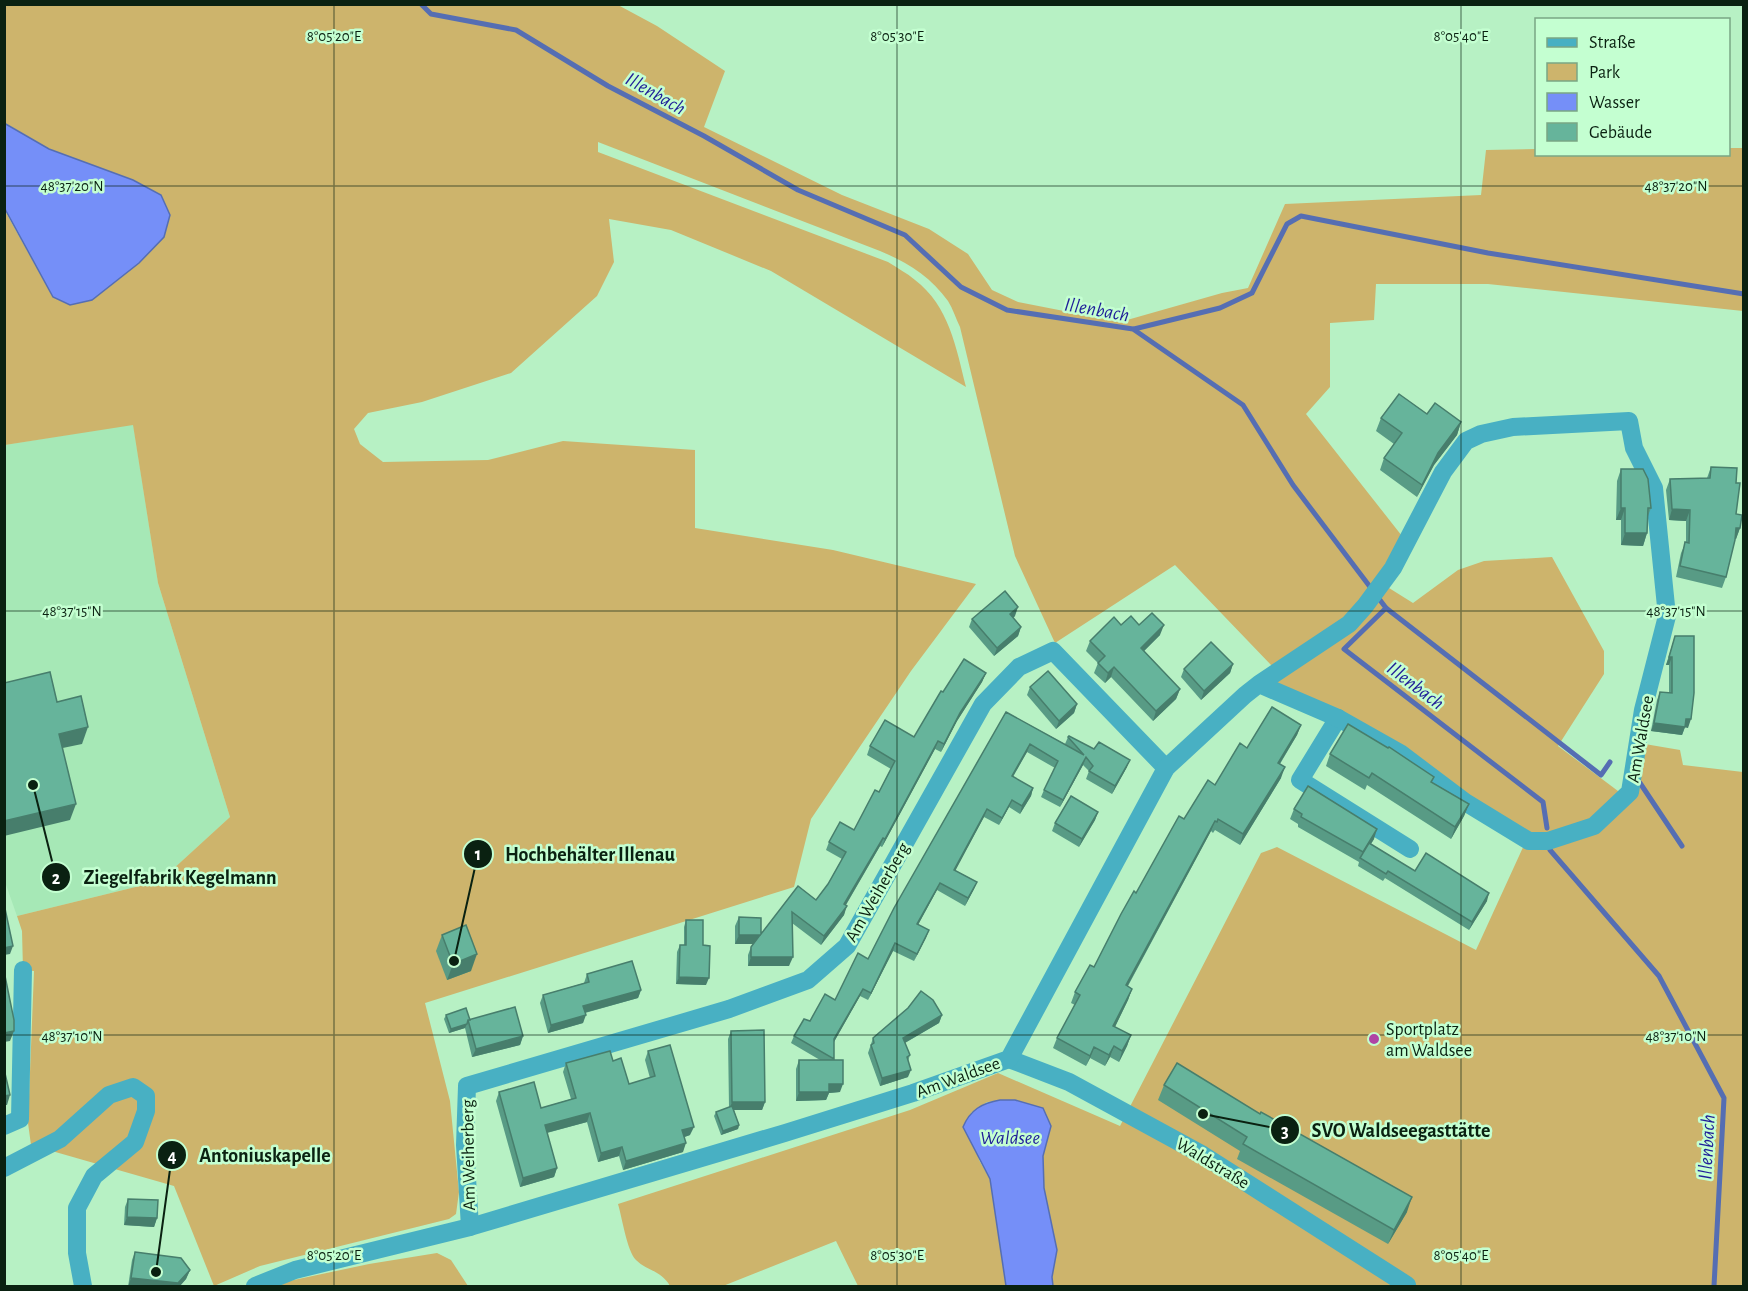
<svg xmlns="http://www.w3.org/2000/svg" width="1748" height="1291" font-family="'Alegreya Sans',sans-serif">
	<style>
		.built { fill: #a6e8b6 }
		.green { fill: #cdb46c }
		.water { fill: #758ff8; stroke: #556eb3; stroke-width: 1.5 }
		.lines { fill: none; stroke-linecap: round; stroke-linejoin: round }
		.stream { stroke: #556eb3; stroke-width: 5 }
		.minor { stroke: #48b0c3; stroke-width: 18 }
		.wall { fill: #589b85 }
		.shaded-wall { fill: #477e6c }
		.building { fill: #66b49b; stroke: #477e6c; stroke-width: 1.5 }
		.ticks { fill: none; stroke: #0a2111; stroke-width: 1.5; stroke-opacity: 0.45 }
		.poi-dot { fill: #af44a5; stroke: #c4ffd1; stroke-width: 2 }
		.labels { text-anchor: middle; stroke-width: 5; stroke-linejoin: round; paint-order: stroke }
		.street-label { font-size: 18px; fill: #0a2111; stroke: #c4ffd1 }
		.poi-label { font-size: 18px; fill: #0a2111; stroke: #c4ffd1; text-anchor: start }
		.water-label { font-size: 20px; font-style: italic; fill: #1f1e98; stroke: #c4ffd1 }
		.ticks-label { font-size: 15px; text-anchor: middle; fill: #0a2111; stroke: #c4ffd1; stroke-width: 5; stroke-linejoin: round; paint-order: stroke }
		.leader { fill: none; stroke: #0a2111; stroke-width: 2 }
		.callout-dot { fill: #0a2111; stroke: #c4ffd1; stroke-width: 2 }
		.mark-label { font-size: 18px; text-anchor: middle; font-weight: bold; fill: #fff }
		.callout-label { font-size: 20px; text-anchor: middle; font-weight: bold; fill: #0a2111; stroke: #c4ffd1; stroke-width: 5; stroke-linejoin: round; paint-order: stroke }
	</style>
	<rect width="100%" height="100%" fill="#b7f1c4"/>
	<polygon class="built" points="133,424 158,583 230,817 160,881 17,916 5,882 5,445"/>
	<g class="green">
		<path d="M5,5H618L657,26L725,71L704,127L842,195L929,229L968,254L992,290L1018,302L1120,322L1222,293L1248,288L1285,204L1481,195L1486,150L1536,149V154H1728L1729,148H1743V311L1488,284H1376L1374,320L1330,323V387L1306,414L1402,536L1362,605L1275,669L1175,565L1055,643L1015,556L960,327C956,319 953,309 948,301C931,277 907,262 880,251L598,142V152L888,262C897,268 907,273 915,280C949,306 956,347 966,387L771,271L671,230L609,219L614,262L597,296L511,373L422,402L368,413L354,429L360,444L383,462L488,460L563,441L695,450V528L833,550L976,584L911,671L811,819L794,887L425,1003L450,1101L459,1192L456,1214L449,1219L260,1266L214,1286L174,1186L31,1145L28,1123L34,971L23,970L22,931L17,916L160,881L230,817L158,583L133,425L5,445L4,209L53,297L117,279L139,263L170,215L161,195L133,180L49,149L5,123Z"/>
		<path d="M1552,557L1604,651V674L1558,746L1622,794L1633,742L1680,750L1683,765L1743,772V1286H1053L1052,1277L1057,1250L1044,1188L1043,1156L1051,1126L1015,1100L987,1102L971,1113L979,1160L990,1179L1006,1286H858L836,1241L723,1286H670C661,1270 647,1271 636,1260C627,1251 622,1217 618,1204L910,1110L998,1073L1120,1126L1261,853L1277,847L1476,950L1530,832L1272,686L1389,588L1413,603L1458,570L1484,561Z"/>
		<polygon points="437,1253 451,1260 468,1286 277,1286 289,1281 369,1264"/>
	</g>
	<g class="water">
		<polygon points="4,123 49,149 133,180 161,195 170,215 164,237 139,263 92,300 70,305 53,297 5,209"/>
		<path d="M1000,1100H1015L1043,1108L1051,1126L1043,1156L1044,1188L1057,1250L1052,1277L1053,1286H1006L990,1179L963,1127C970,1110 982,1103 1000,1100Z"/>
	</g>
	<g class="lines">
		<g class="stream">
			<polyline points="421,4 431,14 516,30 608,86 704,136 798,190 905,235 961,287 1007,310 1133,329 1243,405 1293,485 1386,608 1344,649 1543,802 1547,828"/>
			<polyline points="1134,329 1220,308 1252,293 1287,224 1301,216 1488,253 1744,294"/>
			<polyline points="1386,608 1601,775 1610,762"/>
			<polyline points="1640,783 1682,846"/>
			<polyline points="1550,850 1659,976 1724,1098 1714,1286"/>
		</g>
		<g class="minor">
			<polyline points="1338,718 1300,780 1410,849"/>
			<polyline points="1009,1059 1069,1082 1203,1155 1407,1285"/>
			<polyline points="4,1126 20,1119 23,970"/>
			<polyline points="4,1168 60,1139 109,1095 133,1087 146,1096 146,1111 135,1142 94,1176 77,1208 77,1253 83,1286"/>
			<polyline points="470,1227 465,1145 467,1086 729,1009 808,980 847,946 983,704 1019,667 1053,651 1166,768"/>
			<polyline points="255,1286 295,1270 470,1227 785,1133 913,1093 1009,1059 1166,768 1245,695 1259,684 1349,624 1365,606 1393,568 1443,472 1466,441 1481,434 1513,427 1629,421 1634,448 1654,488 1667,616 1643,710 1630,792 1594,826 1548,841 1529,841 1465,802 1400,753 1338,718 1259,684"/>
		</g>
	</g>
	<g class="wall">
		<polygon points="1427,414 1461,422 1457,435 1434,465 1417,497 1380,470 1384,458 1394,444 1376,431 1381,418"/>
		<polygon points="1711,467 1736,483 1736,514 1740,528 1736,539 1735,539 1726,577 1722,588 1676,577 1681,553 1686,542 1686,521 1669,520 1666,490 1670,479 1707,478"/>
		<polygon points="1621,469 1651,508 1648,516 1647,533 1643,546 1621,545 1621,520 1616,520 1617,481"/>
		<polygon points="1015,616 1013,618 1021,627 1018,636 994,656 969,627 972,619"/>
		<polygon points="1121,625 1139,625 1160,635 1144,651 1180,689 1176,699 1153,721 1111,677 1105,683 1094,673 1098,663 1086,651 1090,641"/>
		<polygon points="1675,636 1688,728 1685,727 1682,735 1651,731 1657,700 1660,692 1669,693 1669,665 1666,665"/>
		<polygon points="1233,664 1230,673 1201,700 1181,677 1184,669"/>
		<polygon points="986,673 982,682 957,721 941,752 935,749 882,847 880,846 846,905 844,915 821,945 792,923 789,966 748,966 748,955 751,947 754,944 735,944 735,926 739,917 761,934 798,886 816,900 828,884 842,859 826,850 829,842 854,830 879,792 891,769 867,755 870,746 914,737 943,692"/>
		<polygon points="1030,687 1077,704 1074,713 1056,729 1027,695"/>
		<polygon points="1006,712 1065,744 1068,737 1127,767 1112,794 1086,779 1089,771 1083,765 1060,807 1041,797 1044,790 1055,768 1027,752 1013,777 1033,788 1031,796 1020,814 1009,807 999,825 984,817 955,870 977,882 974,889 965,906 937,890 918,925 929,930 914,961 893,951 868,1000 860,996 834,1042 834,1060 840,1092 829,1093 826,1100 796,1101 796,1069 799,1060 820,1060 791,1043 794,1036 835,1000 868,959"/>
		<polygon points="1301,725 1297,735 1280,764 1281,778 1240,845 1215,830 1213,833 1211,831 1128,986 1132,989 1128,1000 1115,1027 1131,1035 1127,1046 1119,1062 1110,1057 1105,1066 1090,1058 1086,1066 1053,1048 1057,1038 1075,1005 1071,1003 1075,992 1094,967 1136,893 1184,819 1247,748"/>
		<polygon points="1330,754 1432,782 1469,804 1464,816 1451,839 1367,785 1365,790 1326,766"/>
		<polygon points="1294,809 1374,839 1371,844 1415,871 1487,901 1469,930 1385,878 1383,881 1358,866 1359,862 1298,827 1298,824 1290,819"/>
		<polygon points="1098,812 1095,820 1079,847 1052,831 1055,823"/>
		<polygon points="686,920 703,945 706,985 676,984 677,952 680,945 684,945 684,927"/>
		<polygon points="442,935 471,971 447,980 436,951"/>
		<polygon points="587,974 641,990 638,998 585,1013 583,1023 548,1033 540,1003 543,995 584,983"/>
		<polygon points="446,1015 470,1020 523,1036 520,1045 472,1057 465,1028 449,1033 444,1019"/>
		<polygon points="942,1015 939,1023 905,1043 910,1055 908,1061 908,1077 880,1086 868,1053 873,1038"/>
		<polygon points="731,1031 765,1102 762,1110 734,1110 739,1125 738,1129 721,1135 714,1116 716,1112 729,1107 728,1039"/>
		<polygon points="648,1051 690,1135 684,1137 683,1152 623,1170 619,1156 598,1162 587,1122 547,1133 557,1168 554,1177 520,1187 496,1101 499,1092 541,1108 571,1099 563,1072 566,1063 613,1061 629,1084 650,1078 645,1060"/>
		<polygon points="1164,1085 1407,1212 1388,1244 1237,1159 1240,1151 1158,1100"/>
		<polygon points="128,1199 157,1218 154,1227 124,1225 125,1207"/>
		<polygon points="135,1252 190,1270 186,1279 179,1287 128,1287 132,1260"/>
	</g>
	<g class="shaded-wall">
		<polygon points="1461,422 1457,435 1434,465 1417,497 1422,485 1438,453"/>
		<polygon points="1621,508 1625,508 1621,520 1616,520"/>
		<polygon points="1672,509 1690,510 1686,521 1669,520"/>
		<polygon points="1736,528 1740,528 1736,539 1732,539"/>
		<polygon points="1625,533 1647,533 1643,546 1621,545"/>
		<polygon points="1018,607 1015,616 1007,623 1010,614"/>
		<polygon points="1164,625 1160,635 1137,658 1141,648"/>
		<polygon points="1021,627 1018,636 994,656 997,648"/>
		<polygon points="1669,657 1672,657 1669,665 1666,665"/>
		<polygon points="1233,664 1230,673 1201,700 1204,691"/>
		<polygon points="1114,667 1111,677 1105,683 1108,673"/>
		<polygon points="986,673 982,682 957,721 941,752 944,744 960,713"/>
		<polygon points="1180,689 1176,699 1153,721 1156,711"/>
		<polygon points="1077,704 1074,713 1056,729 1059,721"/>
		<polygon points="1686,719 1691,719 1688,728 1685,727 1682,735 1651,731 1654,723"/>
		<polygon points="1301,725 1297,735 1274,773 1278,763"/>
		<polygon points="88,727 82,744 53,750 59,734"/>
		<polygon points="938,741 935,749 882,847 885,839"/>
		<polygon points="1030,744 1027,752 1009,783 1012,776"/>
		<polygon points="1086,757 1083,765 1060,807 1063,800"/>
		<polygon points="1130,760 1127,767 1112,794 1115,786"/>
		<polygon points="1285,767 1281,778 1240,845 1243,834"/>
		<polygon points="1033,788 1031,796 1020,814 1022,806"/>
		<polygon points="1012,800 1009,807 999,825 1002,818"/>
		<polygon points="76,804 70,820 4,836 4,821"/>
		<polygon points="1469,804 1464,816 1451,839 1455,827"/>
		<polygon points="987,809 984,817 952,877 954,870"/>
		<polygon points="1098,812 1095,820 1079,847 1082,839"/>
		<polygon points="1215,821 1211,831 1122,996 1126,985"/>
		<polygon points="1377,829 1374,839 1361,859 1363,852"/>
		<polygon points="883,838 880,846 841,913 844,904"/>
		<polygon points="977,882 974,889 965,906 968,898"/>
		<polygon points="940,883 937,890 914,932 917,924"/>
		<polygon points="1489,893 1487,901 1469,930 1472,922"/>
		<polygon points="847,906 844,915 821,945 824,936"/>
		<polygon points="929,930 926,938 914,961 917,954"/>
		<polygon points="739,935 760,935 757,944 735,944"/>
		<polygon points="895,943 893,951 868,1000 871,993"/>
		<polygon points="13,946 10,954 4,955 4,948"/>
		<polygon points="477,954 471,971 447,980 453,964"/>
		<polygon points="751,957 793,957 789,966 748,966"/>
		<polygon points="679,977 709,978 706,985 676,984"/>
		<polygon points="863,989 860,996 831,1047 834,1039"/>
		<polygon points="1132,989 1128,1000 1110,1037 1113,1026"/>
		<polygon points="641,990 638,998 580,1014 583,1006"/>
		<polygon points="586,1015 583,1023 548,1033 551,1025"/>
		<polygon points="942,1015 939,1023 901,1045 903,1038"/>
		<polygon points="467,1024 465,1028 449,1033 451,1029"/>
		<polygon points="14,1031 10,1041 4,1042 4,1033"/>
		<polygon points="1131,1035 1127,1046 1119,1062 1122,1051"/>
		<polygon points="523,1036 520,1045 472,1057 476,1049"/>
		<polygon points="1114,1046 1110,1057 1105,1066 1109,1055"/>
		<polygon points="1094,1047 1090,1058 1086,1066 1090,1056"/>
		<polygon points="911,1070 908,1077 880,1086 882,1078"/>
		<polygon points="829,1084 843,1084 840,1092 829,1093 826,1100 796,1101 799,1092"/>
		<polygon points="10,1095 7,1105 4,1105 4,1096"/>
		<polygon points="732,1102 765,1102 762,1110 729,1110"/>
		<polygon points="590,1113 587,1122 542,1134 545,1125"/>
		<polygon points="739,1125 738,1129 721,1135 723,1131"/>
		<polygon points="694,1127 690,1135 679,1139 682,1130"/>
		<polygon points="686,1143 683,1152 623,1170 626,1161"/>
		<polygon points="622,1147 619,1156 598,1162 601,1153"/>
		<polygon points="557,1168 554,1177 520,1187 523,1178"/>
		<polygon points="1412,1197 1407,1212 1388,1244 1394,1230"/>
		<polygon points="127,1217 157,1218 154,1227 124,1225"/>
		<polygon points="190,1270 186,1279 179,1287 128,1287 131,1278"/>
	</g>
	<g class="building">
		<polygon points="1399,394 1427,414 1435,403 1461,422 1438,453 1422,485 1384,458 1402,433 1381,418"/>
		<polygon points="1711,467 1737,468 1736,483 1740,483 1736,514 1742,515 1740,528 1736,528 1735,540 1726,577 1680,566 1685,542 1689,543 1690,510 1672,509 1670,479 1710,478"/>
		<polygon points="1621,469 1643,469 1648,479 1651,508 1648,508 1647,533 1625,533 1625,508 1621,508"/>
		<polygon points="1005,591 1018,607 1010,614 1021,627 997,648 972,619"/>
		<polygon points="1152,613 1164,625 1141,648 1180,689 1156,711 1114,667 1108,673 1098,663 1105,656 1090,641 1114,617 1121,625 1131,616 1139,625"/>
		<polygon points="1675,636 1694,636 1694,693 1691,719 1686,719 1685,727 1654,723 1660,692 1672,693 1672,657 1669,657"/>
		<polygon points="1211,642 1233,664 1204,691 1184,669"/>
		<polygon points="964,659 986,673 960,713 944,744 938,741 885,839 883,838 844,904 847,906 824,936 792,912 793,957 751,957 751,947 760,935 739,935 739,917 761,918 761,934 798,886 816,900 828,884 846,852 829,842 840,822 854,830 875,790 879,792 895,761 870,746 885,720 914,737 941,691 943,692"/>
		<polygon points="1048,671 1077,704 1059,721 1030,687"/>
		<polygon points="50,672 57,702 81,696 88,727 59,734 76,804 4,821 4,683"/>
		<polygon points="1272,707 1301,725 1278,763 1285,767 1243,834 1218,819 1217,822 1215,821 1126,985 1132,989 1113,1026 1131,1035 1122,1051 1114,1046 1109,1055 1094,1047 1090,1056 1057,1038 1080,995 1075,992 1090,965 1094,967 1121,914 1134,891 1136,893 1179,816 1184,819 1208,780 1215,785 1240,743 1247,748"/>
		<polygon points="1006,712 1084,755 1068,737 1069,736 1094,749 1099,742 1130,760 1115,786 1089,771 1093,766 1086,757 1063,800 1044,790 1058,761 1030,744 1012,776 1033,788 1022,806 1012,800 1002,818 987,809 954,870 977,882 968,898 940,883 917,924 929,930 917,954 895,943 871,993 863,989 834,1039 834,1059 794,1036 804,1019 810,1021 825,994 835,1000 858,953 868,959 894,908"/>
		<polygon points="1348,724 1388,748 1389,747 1434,777 1431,782 1469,804 1455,827 1372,773 1369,778 1330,754"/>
		<polygon points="1308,786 1377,829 1363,852 1301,817 1302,814 1294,809"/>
		<polygon points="1071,796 1098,812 1082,839 1055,823"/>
		<polygon points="1369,843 1415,871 1426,853 1489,893 1472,922 1388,871 1386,874 1360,858"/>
		<polygon points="4,904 13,946 4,948"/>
		<polygon points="686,920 703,920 703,945 710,946 709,978 679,977 680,945 686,945"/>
		<polygon points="466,925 477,954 453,964 442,935"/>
		<polygon points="632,961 641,990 583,1006 586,1015 551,1025 543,995 589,982 587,974"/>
		<polygon points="5,976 14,1020 14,1031 4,1033"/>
		<polygon points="921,991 933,1000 942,1015 903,1038 910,1055 907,1057 911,1070 882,1078 871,1045 874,1043 873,1038 908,1008"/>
		<polygon points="515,1007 523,1036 476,1049 468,1020"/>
		<polygon points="466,1008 470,1020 468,1020 467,1024 451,1029 446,1015"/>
		<polygon points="764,1030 765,1102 732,1102 731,1031"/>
		<polygon points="670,1045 694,1127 682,1130 686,1143 626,1161 622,1147 601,1153 590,1113 545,1125 557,1168 523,1178 499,1092 534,1082 541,1108 576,1098 566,1063 610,1051 613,1061 621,1058 629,1084 655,1076 648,1051"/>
		<polygon points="799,1060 843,1060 843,1084 829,1084 829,1092 799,1092"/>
		<polygon points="1177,1063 1260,1114 1261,1112 1412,1197 1394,1230 1243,1144 1247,1137 1164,1085"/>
		<polygon points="4,1069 10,1095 4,1096"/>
		<polygon points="732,1106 739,1125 723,1131 716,1112"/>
		<polygon points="128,1199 158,1200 157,1218 127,1217"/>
		<polygon points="135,1252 181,1258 190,1270 178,1283 131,1278"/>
	</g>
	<path class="ticks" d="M334,4V1286M897,4V1286M1461,4V1286M4,186H1744M4,611H1744M4,1035H1744"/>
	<circle class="poi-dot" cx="1374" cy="1039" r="6"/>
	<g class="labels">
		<g class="street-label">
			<text transform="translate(1640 739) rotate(-80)" y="6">Am Waldsee</text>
			<text transform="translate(877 892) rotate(-60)" y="6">Am Weiherberg</text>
			<text transform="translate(958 1077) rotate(-20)" y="6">Am Waldsee</text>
			<text transform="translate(468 1155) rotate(-91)" y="6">Am Weiherberg</text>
			<text transform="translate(1213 1163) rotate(31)" y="6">Waldstraße</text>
		</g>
		<g class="poi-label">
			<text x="1386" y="1035">Sportplatz<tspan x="1386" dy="21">am Waldsee</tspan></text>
		</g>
		<g class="water-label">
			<text transform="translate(656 93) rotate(30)" y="7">Illenbach</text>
			<text transform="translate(1097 309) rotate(10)" y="7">Illenbach</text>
			<text transform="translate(1416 685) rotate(37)" y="7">Illenbach</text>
			<text x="1010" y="1144">Waldsee</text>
			<text transform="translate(1706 1147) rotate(-87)" y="7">Illenbach</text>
		</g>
	</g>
	<g class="ticks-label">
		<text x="334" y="41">8°05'20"E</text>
		<text x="897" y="41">8°05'30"E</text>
		<text x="1461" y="41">8°05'40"E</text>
		<text x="72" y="191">48°37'20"N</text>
		<text x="1676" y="191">48°37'20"N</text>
		<text x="72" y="616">48°37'15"N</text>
		<text x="1676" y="616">48°37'15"N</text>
		<text x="72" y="1041">48°37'10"N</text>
		<text x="1676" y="1041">48°37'10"N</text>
		<text x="334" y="1260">8°05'20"E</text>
		<text x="897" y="1260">8°05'30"E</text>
		<text x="1461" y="1260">8°05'40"E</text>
	</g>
	<path class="leader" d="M454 961L478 854M33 785L56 877M1203 1114L1285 1130M156 1272L172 1155"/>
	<g class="callout-dot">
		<circle cx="454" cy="961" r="6"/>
		<circle cx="33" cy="785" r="6"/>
		<circle cx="1203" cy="1114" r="6"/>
		<circle cx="156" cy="1272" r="6"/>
		<circle cx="478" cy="854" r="15"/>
		<circle cx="56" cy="877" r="15"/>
		<circle cx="1285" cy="1130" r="15"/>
		<circle cx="172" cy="1155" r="15"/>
	</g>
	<g class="mark-label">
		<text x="478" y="860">1</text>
		<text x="56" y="884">2</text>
		<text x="1285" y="1137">3</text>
		<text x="172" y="1162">4</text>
	</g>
	<g class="callout-label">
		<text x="590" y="861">Hochbehälter Illenau</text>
		<text x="180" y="884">Ziegelfabrik Kegelmann</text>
		<text x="1401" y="1137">SVO Waldseegasttätte</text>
		<text x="265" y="1162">Antoniuskapelle</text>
	</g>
	<rect width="1748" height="1291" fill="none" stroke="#0a2111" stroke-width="12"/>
	<rect x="1535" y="18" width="195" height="138" fill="#c4ffd1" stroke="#7aa684" stroke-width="1.5"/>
	<rect x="1547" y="38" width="30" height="9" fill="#48b0c3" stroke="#7aa684" stroke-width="1.5"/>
	<text x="1589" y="48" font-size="18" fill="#0a2111">Straße</text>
	<rect x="1547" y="63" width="30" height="18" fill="#cdb46c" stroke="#7aa684" stroke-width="1.5"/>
	<text x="1589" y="78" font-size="18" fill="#0a2111">Park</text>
	<rect x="1547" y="93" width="30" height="18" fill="#758ff8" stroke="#7aa684" stroke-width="1.5"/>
	<text x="1589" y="108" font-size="18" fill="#0a2111">Wasser</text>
	<rect x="1547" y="123" width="30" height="18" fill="#66b49b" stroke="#7aa684" stroke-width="1.5"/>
	<text x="1589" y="138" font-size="18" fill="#0a2111">Gebäude</text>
</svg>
